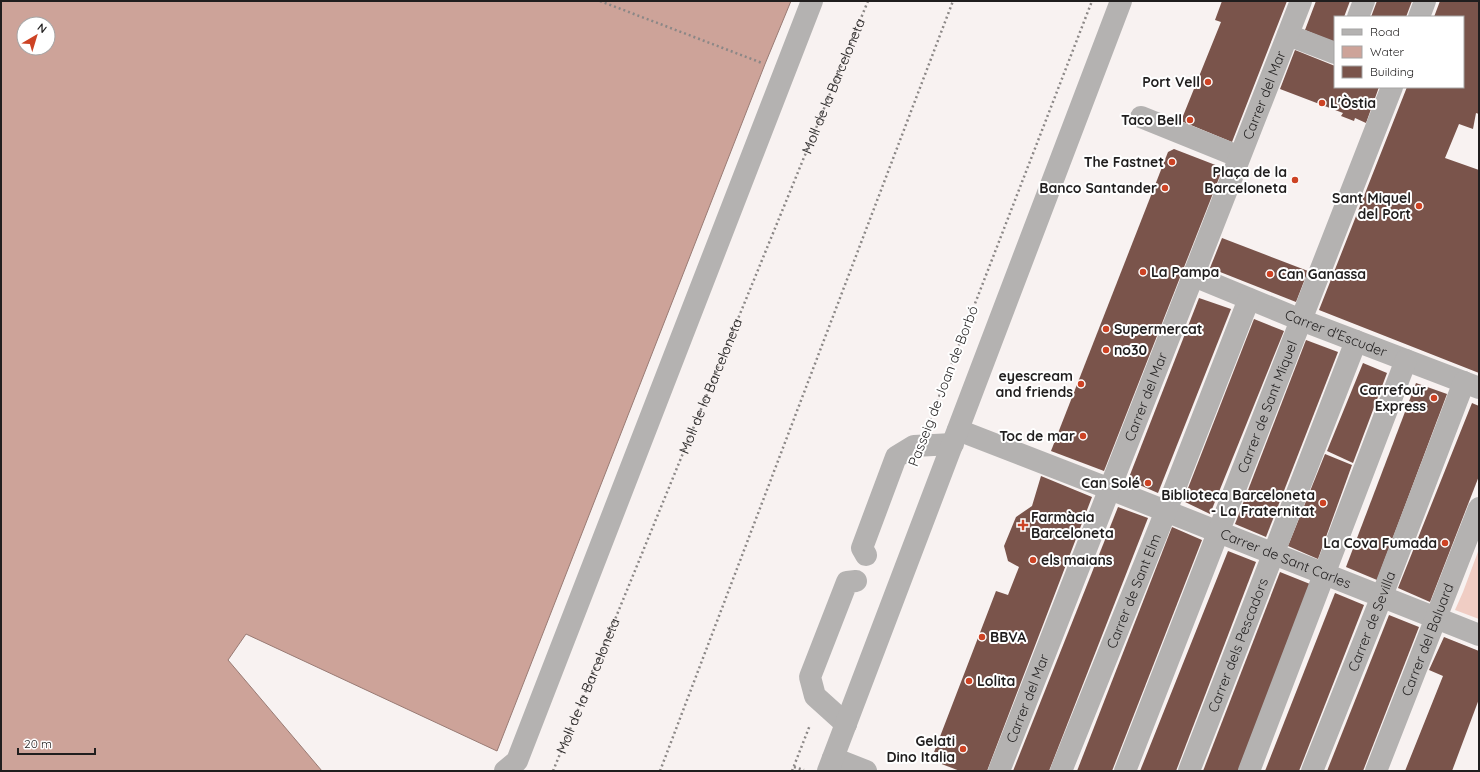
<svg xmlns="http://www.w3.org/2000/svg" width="1480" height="772" font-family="Quicksand,sans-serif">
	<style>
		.green { fill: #f0cdc4 }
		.water { fill: #cda399; stroke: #997b74; fill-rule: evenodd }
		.building { fill: #7a544b }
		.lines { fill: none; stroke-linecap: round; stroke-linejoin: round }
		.path { stroke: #8b8786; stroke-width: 2.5; stroke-dasharray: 2 3; stroke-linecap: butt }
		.minor { stroke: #b4b2b1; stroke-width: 22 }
		.poi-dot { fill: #cd4324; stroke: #fff; stroke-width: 1.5 }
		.labels { text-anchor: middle; stroke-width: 4; stroke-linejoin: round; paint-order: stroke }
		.poi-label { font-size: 14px; font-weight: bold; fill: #201e1e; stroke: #fff; text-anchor: end }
		.street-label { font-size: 14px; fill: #201e1e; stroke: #fff }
	</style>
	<rect width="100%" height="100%" fill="#f8f2f1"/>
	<polygon class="green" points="1479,549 1479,619 1455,610 1463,592"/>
	<path class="water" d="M1,1H791L765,64L497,751L246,634L228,660L322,771H1ZM24,24H48V48H24Z"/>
	<g class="building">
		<polygon points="1222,1 1287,1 1232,142 1181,121 1221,22 1215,20"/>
		<polygon points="1316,1 1350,1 1344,17 1335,17 1334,42 1305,30"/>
		<polygon points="1377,1 1412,1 1406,17 1371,17"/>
		<polygon points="1440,1 1479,1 1479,114 1476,113 1473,129 1459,124 1445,158 1479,170 1479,373 1319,310 1407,87 1463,87 1463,17 1434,17"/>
		<polygon points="1295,50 1335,66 1335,87 1379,87 1366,123 1355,118 1354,121 1341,116 1343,113 1280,89"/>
		<polygon points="1174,149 1218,166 1221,173 1104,471 1051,451 1168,152"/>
		<polygon points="1222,238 1308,271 1296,302 1210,268"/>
		<polygon points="1199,298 1231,309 1158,493 1128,480"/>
		<polygon points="1254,319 1284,331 1210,514 1183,501"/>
		<polygon points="1306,340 1338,352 1266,537 1235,524"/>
		<polygon points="1363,363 1387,373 1353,463 1327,451"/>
		<polygon points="1416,383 1447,394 1377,580 1346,567"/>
		<polygon points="1472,403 1479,406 1479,476 1430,602 1398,588"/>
		<polygon points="1325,454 1352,465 1318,559 1288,546"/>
		<polygon points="1041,476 1092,497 987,771 960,771 931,760 996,591 1008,595 1019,567 1008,561 1004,546 1016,517 1032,506"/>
		<polygon points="1118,507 1148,518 1049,771 1013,771"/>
		<polygon points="1172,527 1202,540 1112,771 1077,771"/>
		<polygon points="1228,551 1256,562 1176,771 1140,771"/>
		<polygon points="1280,572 1310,584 1238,771 1203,771"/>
		<polygon points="1335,593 1364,605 1299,771 1265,771"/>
		<polygon points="1389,615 1419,627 1363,771 1327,771"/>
		<polygon points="1444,637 1479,651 1479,699 1452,771 1405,771 1443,676 1429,670"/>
	</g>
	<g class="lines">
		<g class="path">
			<polyline points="600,1 762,63"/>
			<polyline points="930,420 1092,1"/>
			<polyline points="794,767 804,770"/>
			<path id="s1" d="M553,771L868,1"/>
			<polyline points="660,771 953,1"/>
			<polyline points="792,771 810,725"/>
		</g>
		<g class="minor">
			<polyline points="1358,17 1364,1"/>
			<polyline points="1419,17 1425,1"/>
			<polyline points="1288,35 1335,53"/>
			<polyline points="1141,117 1230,153"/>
			<path id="s2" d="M1194,276L1301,320L1479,388"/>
			<path id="s3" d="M958,430L1110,489L1479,635"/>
			<polyline points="866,555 862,548 896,457 914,446 953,444"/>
			<polyline points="846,724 815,696 810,677 847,582 856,581"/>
			<polyline points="833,758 866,771"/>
			<polyline points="505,771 517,761 812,1"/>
			<polyline points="828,771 1121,1"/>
			<path id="s4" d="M999,771L1301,1"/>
			<path id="s5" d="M1061,771L1166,511L1249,299"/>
			<path id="s6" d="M1125,771L1392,87"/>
			<path id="s7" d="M1189,771L1356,341"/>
			<polyline points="1249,771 1406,360"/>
			<path id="s8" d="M1312,771L1382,596L1464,382"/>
			<path id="s9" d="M1376,771L1479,508"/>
		</g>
	</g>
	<g class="poi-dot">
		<circle cx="1208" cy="82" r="4"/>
		<circle cx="1322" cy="103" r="4"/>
		<circle cx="1190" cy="120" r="4"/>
		<circle cx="1172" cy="162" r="4"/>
		<circle cx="1295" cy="180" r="4"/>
		<circle cx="1165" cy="188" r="4"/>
		<circle cx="1419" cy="206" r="4"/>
		<circle cx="1143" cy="272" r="4"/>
		<circle cx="1270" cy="274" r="4"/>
		<circle cx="1106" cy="329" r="4"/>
		<circle cx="1106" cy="350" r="4"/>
		<circle cx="1081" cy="384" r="4"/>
		<circle cx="1434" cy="398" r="4"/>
		<circle cx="1083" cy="436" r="4"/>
		<circle cx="1148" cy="483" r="4"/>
		<circle cx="1323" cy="503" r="4"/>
		<path d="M1021 519h4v4h4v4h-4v4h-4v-4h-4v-4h4z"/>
		<circle cx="1445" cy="543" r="4"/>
		<circle cx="1033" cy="560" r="4"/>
		<circle cx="982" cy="637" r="4"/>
		<circle cx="969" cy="681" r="4"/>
		<circle cx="963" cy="749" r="4"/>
	</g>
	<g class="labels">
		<g class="poi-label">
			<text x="1200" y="87">Port Vell</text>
			<text x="1330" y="108" text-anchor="start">L'Òstia</text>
			<text x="1182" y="125">Taco Bell</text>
			<text x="1164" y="167">The Fastnet</text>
			<text x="1287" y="177">Plaça de la<tspan x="1287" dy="16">Barceloneta</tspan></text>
			<text x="1157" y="193">Banco Santander</text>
			<text x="1411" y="203">Sant Miquel<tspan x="1411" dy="16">del Port</tspan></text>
			<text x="1151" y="277" text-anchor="start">La Pampa</text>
			<text x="1278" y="279" text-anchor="start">Can Ganassa</text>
			<text x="1114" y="334" text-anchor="start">Supermercat</text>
			<text x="1114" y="355" text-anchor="start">no30</text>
			<text x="1073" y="381">eyescream<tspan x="1073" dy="16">and friends</tspan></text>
			<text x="1426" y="395">Carrefour<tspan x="1426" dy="16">Express</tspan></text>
			<text x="1075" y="441">Toc de mar</text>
			<text x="1140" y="488">Can Solé</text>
			<text x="1315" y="500">Biblioteca Barceloneta<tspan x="1315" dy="16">- La Fraternitat</tspan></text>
			<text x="1031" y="522" text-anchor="start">Farmàcia<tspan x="1031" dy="16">Barceloneta</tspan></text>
			<text x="1437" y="548">La Cova Fumada</text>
			<text x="1041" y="565" text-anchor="start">els maians</text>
			<text x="990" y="642" text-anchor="start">BBVA</text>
			<text x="977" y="686" text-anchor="start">Lolita</text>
			<text x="955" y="746">Gelati<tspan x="955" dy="16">Dino Italia</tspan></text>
		</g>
		<g class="street-label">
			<text dy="5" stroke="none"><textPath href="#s1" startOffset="740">Moll de la Barceloneta</textPath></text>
			<text dy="5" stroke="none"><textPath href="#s4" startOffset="726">Carrer del Mar</textPath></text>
			<text dy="5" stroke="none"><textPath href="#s2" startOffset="153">Carrer d'Escuder</textPath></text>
			<text dy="5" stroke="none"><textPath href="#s1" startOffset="416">Moll de la Barceloneta</textPath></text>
			<text transform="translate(943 386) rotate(-69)" y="5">Passeig de Joan de Borbó</text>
			<text dy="5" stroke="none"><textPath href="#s4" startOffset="402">Carrer del Mar</textPath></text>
			<text dy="5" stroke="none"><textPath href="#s6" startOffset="391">Carrer de Sant Miquel</textPath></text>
			<text dy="5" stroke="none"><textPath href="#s3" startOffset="352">Carrer de Sant Carles</textPath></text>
			<text dy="5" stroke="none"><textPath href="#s5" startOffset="194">Carrer de Sant Elm</textPath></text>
			<text dy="5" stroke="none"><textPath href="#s8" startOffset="161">Carrer de Sevilla</textPath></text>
			<text dy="5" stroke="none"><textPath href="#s9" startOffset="141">Carrer del Baluard</textPath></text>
			<text dy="5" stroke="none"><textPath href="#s7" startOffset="135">Carrer dels Pescadors</textPath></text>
			<text dy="5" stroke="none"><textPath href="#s1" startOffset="92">Moll de la Barceloneta</textPath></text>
			<text dy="5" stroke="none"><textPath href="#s4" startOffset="78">Carrer del Mar</textPath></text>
		</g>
	</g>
	<rect width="1480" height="772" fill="none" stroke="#201e1e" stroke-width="4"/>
	<rect x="1334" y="16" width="130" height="72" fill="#ffffff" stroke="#a6a5a5"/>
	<rect x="1342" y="29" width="20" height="6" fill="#b4b2b1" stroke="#a6a5a5"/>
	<text x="1370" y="36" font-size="12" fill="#201e1e">Road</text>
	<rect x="1342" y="46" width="20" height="12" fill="#cda399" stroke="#a6a5a5"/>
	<text x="1370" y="56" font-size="12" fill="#201e1e">Water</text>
	<rect x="1342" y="66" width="20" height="12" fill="#7a544b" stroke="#a6a5a5"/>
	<text x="1370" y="76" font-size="12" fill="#201e1e">Building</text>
	<g transform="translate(36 36) rotate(38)"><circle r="19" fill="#ffffff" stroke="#a6a5a5"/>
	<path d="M0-3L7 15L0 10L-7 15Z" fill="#cd4324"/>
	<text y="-6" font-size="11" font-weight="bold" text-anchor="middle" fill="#201e1e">N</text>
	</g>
	<path d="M18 748v6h77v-6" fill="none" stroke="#201e1e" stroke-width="2"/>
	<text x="24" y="748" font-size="12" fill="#201e1e" stroke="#ffffff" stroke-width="3" paint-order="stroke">20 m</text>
</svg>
